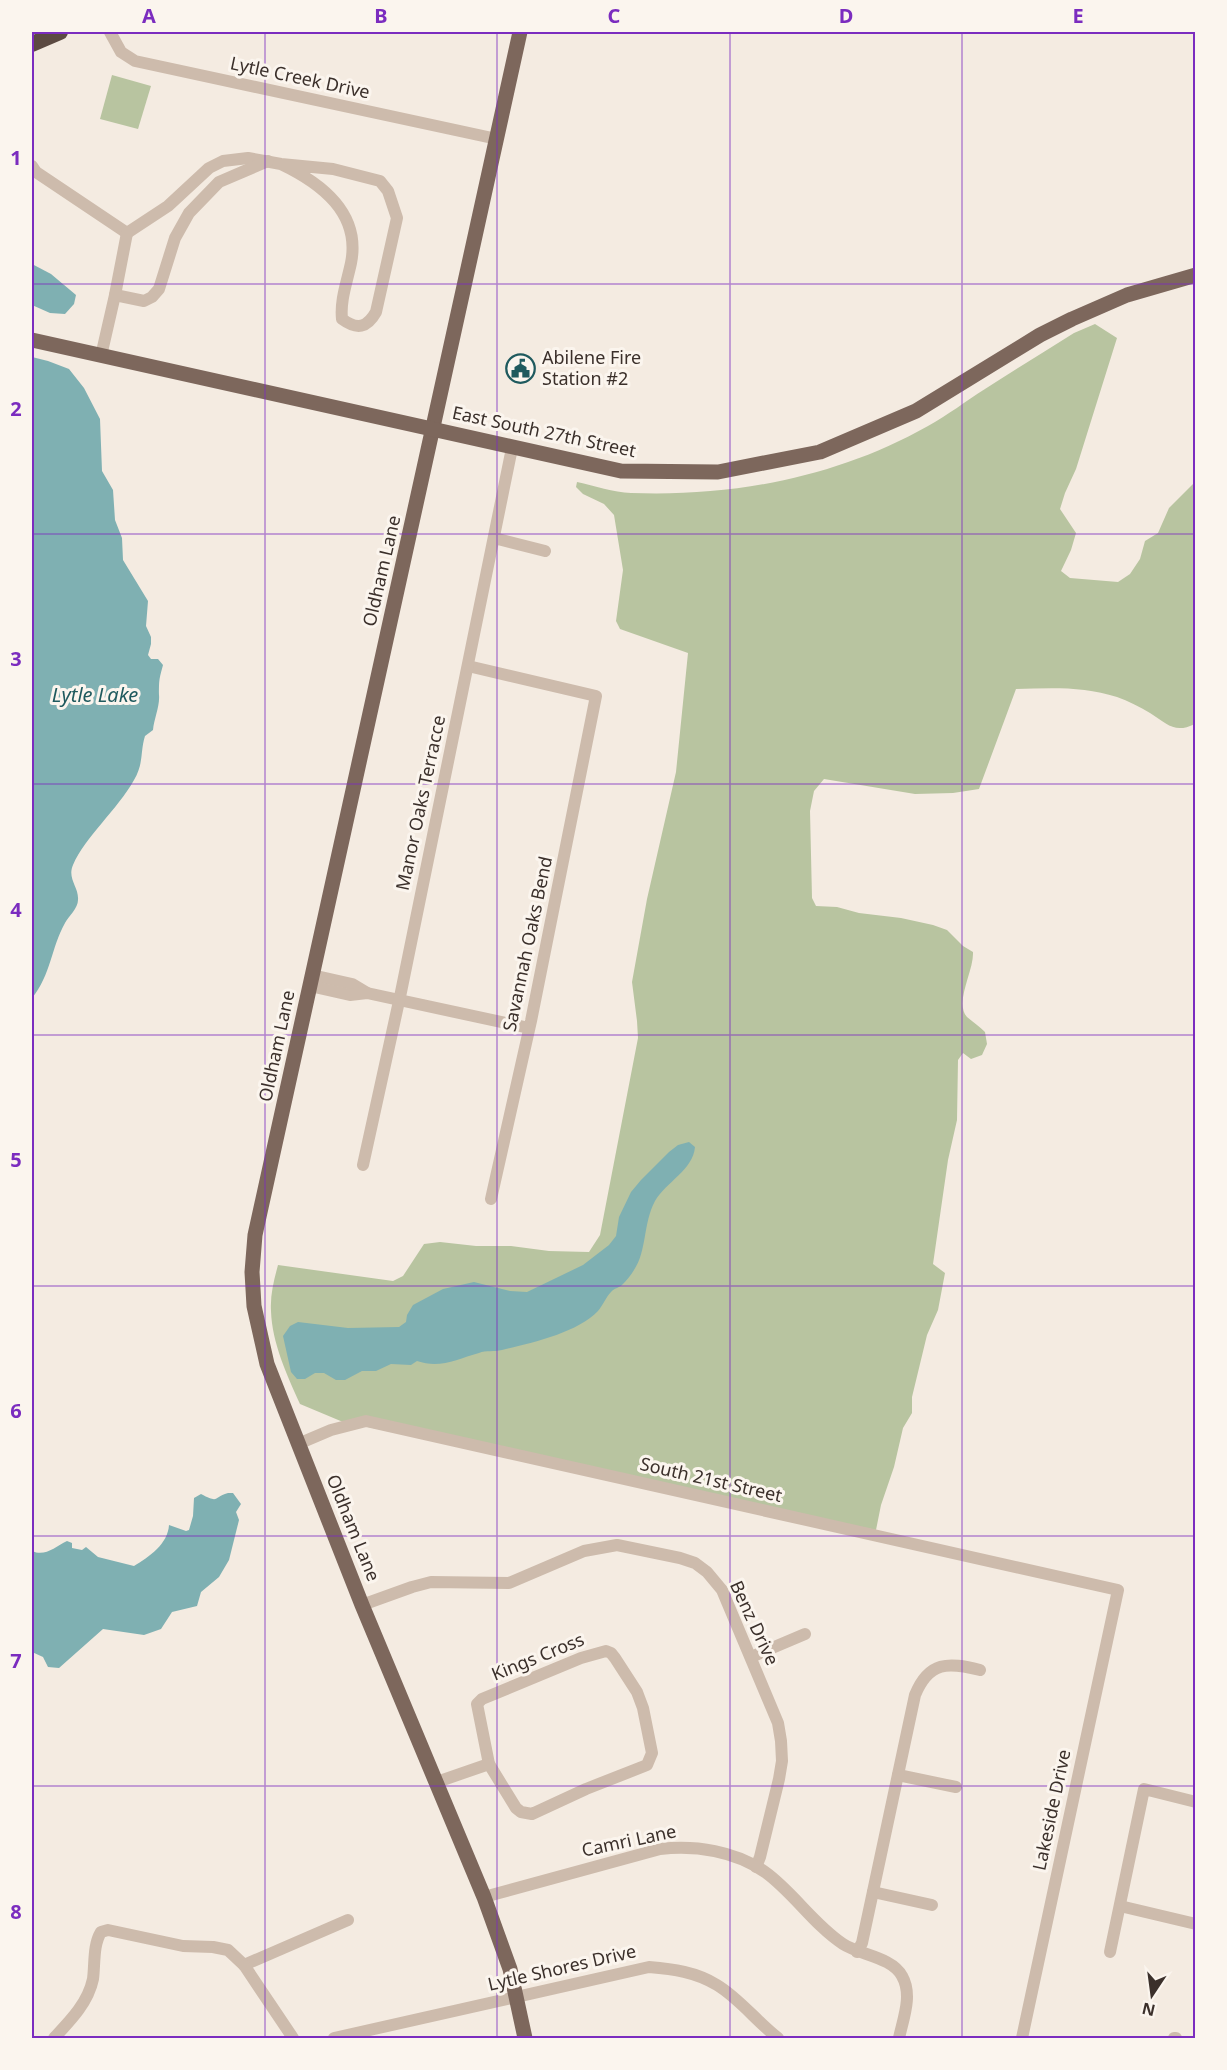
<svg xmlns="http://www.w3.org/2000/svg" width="1227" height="2070" font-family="'Noto Sans',sans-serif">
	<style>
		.green { fill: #b8c4a0 }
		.water { fill: #7fb0b2 }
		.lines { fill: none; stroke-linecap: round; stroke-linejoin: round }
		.minor { stroke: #cdbbac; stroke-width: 12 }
		.major { stroke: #7d675c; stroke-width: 15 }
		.highway { stroke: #5c4a42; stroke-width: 16 }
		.grid { fill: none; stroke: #7b2cbf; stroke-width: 1.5; stroke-opacity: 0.55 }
		.labels { text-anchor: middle; stroke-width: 6; stroke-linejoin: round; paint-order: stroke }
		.street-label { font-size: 18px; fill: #3b302b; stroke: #fbf5ee }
		.poi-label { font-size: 18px; fill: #3b302b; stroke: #fbf5ee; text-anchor: start }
		.water-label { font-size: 20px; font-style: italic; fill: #1f5a5e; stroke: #fbf5ee }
		.neatline { fill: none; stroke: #7b2cbf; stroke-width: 2 }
		.grid-label { font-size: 20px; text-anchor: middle; font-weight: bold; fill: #7b2cbf }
	</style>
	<rect width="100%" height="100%" fill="#f4ebe1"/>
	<g class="green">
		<polygon points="112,75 151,86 138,129 100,119"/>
		<path d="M1095,324L1117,338L1076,469L1065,493L1060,509L1076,533L1071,550L1061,571L1070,578L1118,582L1130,574L1140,559L1145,541L1158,533L1169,508L1195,482V724C1174,734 1168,724 1150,713C1140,707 1128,701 1117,697C1084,686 1050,688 1016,689L979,789L953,793L915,794L824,779L814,791L810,811L812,898L816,906L837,907L859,913L901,918L933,925L947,930L963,946L973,952C974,971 954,1002 967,1017C973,1022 980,1027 985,1032L987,1044L982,1055L971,1059L963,1053L958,1060L957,1120L948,1160L933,1264L945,1273L938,1310L927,1335L912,1397V1413L903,1428L894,1467L881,1505L876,1530L343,1422L300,1404C287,1375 272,1343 271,1311C270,1295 274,1280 278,1265L393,1281L403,1276L424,1244L440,1242L476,1246H511L549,1251L589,1252L600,1235L638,1038L637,1021L632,982L647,899L676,772L688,653L620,629L616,621L623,570L614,515L604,504L583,494L576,487L577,482C595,486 613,492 631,493C733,497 838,477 928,426C948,415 966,401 985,389C1014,370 1044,352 1074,333Z"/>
	</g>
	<g class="water">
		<polygon points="32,264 51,274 76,295 74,304 65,314 50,313 32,305"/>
		<path d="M32,357L48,361L69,369L84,388L100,419L102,471L113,490L115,520L122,538L123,560L148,601L146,626L151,637V644L148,655L151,659H158L163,665C159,680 159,680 159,695C160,706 154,719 153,730L145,736C140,752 144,763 134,780C118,809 85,837 73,865C67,879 79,887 78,900C78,908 69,916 65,923C51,948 51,975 32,998Z"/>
		<path d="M689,1142L695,1147C693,1170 666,1182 655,1201C643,1223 647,1251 634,1270C631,1275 626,1281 622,1285C619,1288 614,1288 611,1292C606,1297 603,1305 598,1311C577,1333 531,1343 502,1350C494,1352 486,1350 479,1353C457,1359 440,1369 417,1361L411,1365L391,1364L376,1371H362L345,1380H336L324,1373H315L305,1379H297L291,1372L283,1336L290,1326L298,1322L348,1328L399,1327L406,1322L407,1315L413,1305L443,1289L474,1282L510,1291L527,1292L583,1265L609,1245L616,1236L619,1217L631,1192L641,1180L669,1152L678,1145Z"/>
		<path d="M228,1493H233L241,1504L236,1512L239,1520L229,1560L219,1577L201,1592L197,1606L172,1612L161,1629L144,1635L103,1629L59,1668L48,1667L43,1657L32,1652V1551C45,1557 55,1547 67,1541L72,1543V1548L82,1550L86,1547L98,1557L134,1566C149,1557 168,1544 169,1525L186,1531L189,1530L193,1516L194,1498L201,1494C220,1504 213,1497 228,1493Z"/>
	</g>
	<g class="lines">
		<g class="minor">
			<polyline points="110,32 121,52 135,61 497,139"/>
			<path d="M32,166L36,172L127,233L168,206L209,168L223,161L248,158L281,164L333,169L380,181L388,191L397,218L376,312C367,328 357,330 342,319C340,300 347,282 351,263C361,213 321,183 281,164"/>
			<polyline points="115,295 144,301 152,297 159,289 175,238 189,213 219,182 268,161"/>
			<polyline points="101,356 115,295 127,233"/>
			<polyline points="494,538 545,551"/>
			<polyline points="468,666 596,696 531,1021 491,1199"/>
			<polyline points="312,975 352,984 367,993"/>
			<polyline points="310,986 350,995 367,993 529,1028"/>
			<polyline points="363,1165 401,992 512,448"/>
			<polyline points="298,1444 331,1430 366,1421 1118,1590 1022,2038"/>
			<polyline points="362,1605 412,1587 431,1582 509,1583 584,1551 617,1545 680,1558 695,1563 707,1572 722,1590 778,1723 781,1741 782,1761 779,1779 760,1857 756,1867"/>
			<polygon points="606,1651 611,1653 615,1658 637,1692 643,1708 652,1753 647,1765 586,1789 532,1814 521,1812 516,1808 489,1764 477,1704 482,1699 581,1658"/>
			<polyline points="751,1657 805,1634"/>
			<polyline points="898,1775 956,1787"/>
			<polyline points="437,1782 489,1764"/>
			<polyline points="873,1892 932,1905"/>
			<path d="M484,1897L660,1849C696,1845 735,1851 765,1872C793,1892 813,1924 843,1944C860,1955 892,1957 902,1976C913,1995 903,2019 899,2038"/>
			<polyline points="1120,1906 1196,1924"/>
			<path d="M857,1952L862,1943L915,1695C929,1661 948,1662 980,1670"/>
			<polyline points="1110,1952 1144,1789 1196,1802"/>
			<polyline points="244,1965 348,1920"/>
			<path d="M54,2038C70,2021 88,2003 93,1979C95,1963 93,1945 101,1932L108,1930L183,1946L213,1947L228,1950L244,1965L293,2038"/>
			<path d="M334,2038L649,1967C673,1969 696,1972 717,1985C740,1999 757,2022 778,2038"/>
			<polyline points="1174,2038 1176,2038"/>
		</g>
		<g class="major">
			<polyline points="520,32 255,1235 252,1272 254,1306 267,1364 362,1605 484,1897 510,1969 525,2038"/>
			<polyline points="32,340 621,471 718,472 820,452 916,411 1040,335 1072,319 1127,295 1196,275"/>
		</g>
		<polyline class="highway" points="32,44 60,32"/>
	</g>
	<path class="grid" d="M265,32V2038M497,32V2038M730,32V2038M962,32V2038M32,284H1196M32,534H1196M32,784H1196M32,1035H1196M32,1286H1196M32,1536H1196M32,1786H1196"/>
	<defs>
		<symbol id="civic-ring" viewBox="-11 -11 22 22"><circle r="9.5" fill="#fbf5ee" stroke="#1f5a5e" stroke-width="1.5"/><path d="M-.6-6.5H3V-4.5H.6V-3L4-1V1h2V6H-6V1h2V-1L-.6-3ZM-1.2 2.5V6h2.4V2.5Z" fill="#1f5a5e"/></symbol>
	</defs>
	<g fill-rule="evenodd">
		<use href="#civic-ring" x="504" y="352" width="33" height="33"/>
	</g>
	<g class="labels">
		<g class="street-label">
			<text transform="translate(300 78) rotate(12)" y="6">Lytle Creek Drive</text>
			<text transform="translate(544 432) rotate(12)" y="6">East South 27th Street</text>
			<text transform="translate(382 571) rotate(-77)" y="6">Oldham Lane</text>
			<text transform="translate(421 803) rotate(-78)" y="6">Manor Oaks Terracce</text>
			<text transform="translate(528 944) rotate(-78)" y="6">Savannah Oaks Bend</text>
			<text transform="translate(277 1046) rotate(-78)" y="6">Oldham Lane</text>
			<text transform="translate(711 1480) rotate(13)" y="6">South 21st Street</text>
			<text transform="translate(353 1528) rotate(68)" y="6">Oldham Lane</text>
			<text transform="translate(754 1623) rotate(65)" y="6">Benz Drive</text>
			<text transform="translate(538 1657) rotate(-22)" y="6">Kings Cross</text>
			<text transform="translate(1052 1810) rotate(-78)" y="6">Lakeside Drive</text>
			<text transform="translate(629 1841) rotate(-12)" y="6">Camri Lane</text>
			<text transform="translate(562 1968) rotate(-13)" y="6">Lytle Shores Drive</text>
		</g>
		<g class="poi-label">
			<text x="542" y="364">Abilene Fire<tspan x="542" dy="21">Station #2</tspan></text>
		</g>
		<g class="water-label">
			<text x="95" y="702">Lytle Lake</text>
		</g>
	</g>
	<rect width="1227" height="2070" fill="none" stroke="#fbf5ee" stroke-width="66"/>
	<g transform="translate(1152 1995) rotate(193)" stroke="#fbf5ee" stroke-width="4.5" paint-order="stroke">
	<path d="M0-4.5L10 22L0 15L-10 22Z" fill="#3b302b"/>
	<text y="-9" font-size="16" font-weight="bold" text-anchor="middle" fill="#3b302b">N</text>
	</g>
	<rect x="33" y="33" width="1161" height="2004" class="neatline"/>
	<g class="grid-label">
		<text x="149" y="23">A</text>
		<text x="381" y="23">B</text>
		<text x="614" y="23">C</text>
		<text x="846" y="23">D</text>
		<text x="1078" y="23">E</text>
		<text x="16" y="165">1</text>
		<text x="16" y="416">2</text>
		<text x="16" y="666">3</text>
		<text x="16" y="917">4</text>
		<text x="16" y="1167">5</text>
		<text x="16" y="1418">6</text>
		<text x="16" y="1668">7</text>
		<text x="16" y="1919">8</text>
	</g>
</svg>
